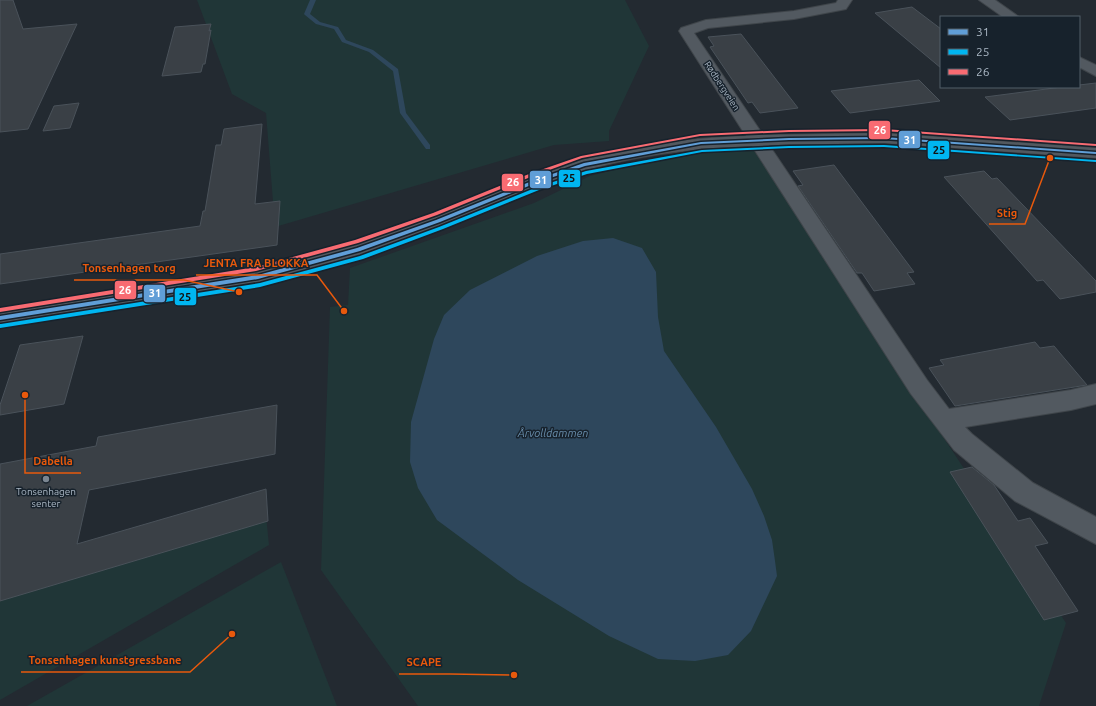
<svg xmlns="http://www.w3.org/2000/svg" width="1096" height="706" font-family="Ubuntu,sans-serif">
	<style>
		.green { fill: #203637 }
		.water { fill: #2e475c }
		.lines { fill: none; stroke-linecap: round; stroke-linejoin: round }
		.stream { fill: #2e475c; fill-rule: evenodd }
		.building { fill: #3a4046; stroke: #4a525a }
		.minor-casing { stroke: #3f454a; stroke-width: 2 }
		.minor { fill: #525960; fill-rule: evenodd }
		.bus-1-casing { stroke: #17222c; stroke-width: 3 }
		.bus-2-casing { stroke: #17222c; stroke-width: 3 }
		.bus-3-casing { stroke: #17222c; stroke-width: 3 }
		.bus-1 { fill: #609ed7; fill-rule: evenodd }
		.bus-2 { fill: #00b6f1; fill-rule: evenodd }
		.bus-3 { fill: #f86b72; fill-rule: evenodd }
		.poi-dot { fill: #7b8691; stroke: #17222c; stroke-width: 1.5 }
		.labels { text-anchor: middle; stroke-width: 3; stroke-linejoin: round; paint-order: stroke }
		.far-street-label { font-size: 9px; fill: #abb8c5; stroke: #17222c }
		.poi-label { font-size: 10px; fill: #abb8c5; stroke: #17222c }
		.water-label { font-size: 11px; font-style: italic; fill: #688dab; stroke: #17222c }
		.leader { fill: none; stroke: #e8590c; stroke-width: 1.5 }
		.callout-dot { fill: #e8590c; stroke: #17222c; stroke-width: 1.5 }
		.callout-label { font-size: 11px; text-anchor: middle; font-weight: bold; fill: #e8590c; stroke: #17222c; stroke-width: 3; stroke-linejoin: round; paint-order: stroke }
		.line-badge { stroke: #17222c; stroke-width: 1.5 }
		.badge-label { font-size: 11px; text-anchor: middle; font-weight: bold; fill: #fff }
		.pale-badge-label { font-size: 11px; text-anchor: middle; font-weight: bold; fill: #111 }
	</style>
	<rect width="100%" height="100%" fill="#232a31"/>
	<g class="green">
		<polygon points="197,0 625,0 649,46 609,131 609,141 554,145 275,227 266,113 232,94"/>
		<polygon points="751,146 1066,623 1039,706 418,706 321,570 330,307 348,305 350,268 534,203 590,176 664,157"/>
		<polygon points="266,516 269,545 0,700 0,592"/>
		<polygon points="281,562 337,706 27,706"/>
	</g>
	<polygon class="water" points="613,238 642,248 656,272 658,317 664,351 716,427 752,489 764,516 772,540 775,561 777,576 751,631 728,655 695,661 658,659 609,636 518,580 437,520 418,488 410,462 411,422 434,339 444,315 470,290 537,256 583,241"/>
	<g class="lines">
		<polygon class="stream" points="310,0 316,0 310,14 320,22 338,27 346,40 373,50 398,69 406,113 430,145 430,149 426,149 400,113 393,71 369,52 342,42 334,29 316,24 305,15 304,14"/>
	</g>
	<g class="building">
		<polygon points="0,0 13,0 23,29 77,24 28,129 0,132"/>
		<polygon points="912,7 941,29 941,68 875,13"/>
		<polygon points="211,24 209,31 211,30 205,64 203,64 201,72 162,76 175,27"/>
		<polygon points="741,34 798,108 760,113 752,102 748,103 710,47 714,46 708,37"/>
		<polygon points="919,80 940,101 850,113 831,91"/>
		<polygon points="1096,83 1096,108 1010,120 985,97 1062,87 1079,87 1079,85"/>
		<polygon points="79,103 70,128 43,131 54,106"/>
		<polygon points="262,124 255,204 280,201 277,245 0,284 0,254 200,226 203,211 205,211 216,145 221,145 224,129"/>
		<polygon points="834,165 914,272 907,273 915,284 874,291 862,273 857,273 798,186 803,185 793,171"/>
		<polygon points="984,171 992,179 997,178 1096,281 1096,292 1060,299 1043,280 1037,281 944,177"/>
		<polygon points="83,336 64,404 0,415 0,405 20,345"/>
		<polygon points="1035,342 1040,348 1054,346 1087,385 955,406 929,368 944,365 940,360"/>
		<polygon points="277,405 275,454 89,490 77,544 266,489 268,521 0,601 0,464 96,446 98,437"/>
		<polygon points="972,467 994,485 1018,521 1030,518 1048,543 1035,546 1078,611 1044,620 950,472"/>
	</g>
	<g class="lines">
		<defs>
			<g id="minor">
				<path d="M838,0H852L846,9L841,10L794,19L708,28L694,33L763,135L884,133L1096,148V158L884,143L769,145L927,380L949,409L1071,390L1096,384V404L1071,410L965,427L972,434L1033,483L1096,517V544L1015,501L954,450L911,394L752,146C697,148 640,154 587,170C511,193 440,231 364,255C246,293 122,307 0,326V310C118,291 239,279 353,244C430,221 501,184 578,161C632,145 690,138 746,136L679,31L681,28L706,20L794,11L836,3Z"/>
				<polygon points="979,0 995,0 1019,17 1003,17"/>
				<polygon points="1079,57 1096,65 1096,76 1079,67"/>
			</g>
		</defs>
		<use href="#minor" class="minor-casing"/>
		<use href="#minor" class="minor"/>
		<defs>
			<polygon id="bus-1" points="884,137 1096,152 1096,154 884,139 789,140 701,144 585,166 536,183 440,222 360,251 258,279 0,320 0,316 258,275 357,248 436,220 532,181 584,163 701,142 789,138"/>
			<polygon id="bus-2" points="884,145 1095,160 1096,160 1096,162 884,147 789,148 702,152 587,174 539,190 443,229 363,259 260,287 0,328 0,324 1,324 260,283 360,256 439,227 535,188 586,171 702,150 789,146"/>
			<polygon id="bus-3" points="884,129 1096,144 1096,146 884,131 789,132 700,136 582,158 533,176 437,215 358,243 256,271 0,312 0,308 256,267 355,240 433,213 529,174 581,156 700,134 789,130"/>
		</defs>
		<use href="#bus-1" class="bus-1-casing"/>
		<use href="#bus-2" class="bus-2-casing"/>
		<use href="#bus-3" class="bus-3-casing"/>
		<use href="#bus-1" class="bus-1"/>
		<use href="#bus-2" class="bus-2"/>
		<use href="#bus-3" class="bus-3"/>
	</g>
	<circle class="poi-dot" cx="46" cy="479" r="4"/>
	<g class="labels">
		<g class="far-street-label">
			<text transform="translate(722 86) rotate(57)" y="3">Rødbergveien</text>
		</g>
		<g class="poi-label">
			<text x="46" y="495">Tonsenhagen<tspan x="46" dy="12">senter</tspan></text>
		</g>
		<g class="water-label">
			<text x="553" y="437">Årvolldammen</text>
		</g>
	</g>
	<path class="leader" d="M1050 158L1025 224H989M344 311L317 275H196M239 292L184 280H74M25 395L25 473H81M232 634L190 672H21M514 675L450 674H399"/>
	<g class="callout-dot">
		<circle cx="1050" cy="158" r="4"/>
		<circle cx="344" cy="311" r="4"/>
		<circle cx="239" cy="292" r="4"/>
		<circle cx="25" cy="395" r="4"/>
		<circle cx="232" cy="634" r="4"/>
		<circle cx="514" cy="675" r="4"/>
	</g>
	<g class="callout-label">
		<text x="1007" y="217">Stig</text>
		<text x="256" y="267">JENTA FRA BLOKKA</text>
		<text x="129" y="272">Tonsenhagen torg</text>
		<text x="53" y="465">Dabella</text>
		<text x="105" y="664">Tonsenhagen kunstgressbane</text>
		<text x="424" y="666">SCAPE</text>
	</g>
	<g class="line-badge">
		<rect x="868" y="120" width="23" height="20" rx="4" fill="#f86b72"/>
		<rect x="898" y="130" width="23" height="19" rx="4" fill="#609ed7"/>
		<rect x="927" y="140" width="23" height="20" rx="4" fill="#00b6f1"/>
		<rect x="558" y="169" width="23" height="19" rx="4" fill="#00b6f1"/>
		<rect x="529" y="170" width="23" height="19" rx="4" fill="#609ed7"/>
		<rect x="501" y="173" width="23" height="19" rx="4" fill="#f86b72"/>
		<rect x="114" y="280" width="23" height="20" rx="4" fill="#f86b72"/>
		<rect x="143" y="284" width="23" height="19" rx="4" fill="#609ed7"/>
		<rect x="174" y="287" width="23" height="19" rx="4" fill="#00b6f1"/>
	</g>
	<g class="badge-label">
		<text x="880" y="134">26</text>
		<text x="910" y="144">31</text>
		<text x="541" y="184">31</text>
		<text x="513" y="186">26</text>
		<text x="125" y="294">26</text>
		<text x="155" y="297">31</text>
	</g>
	<g class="pale-badge-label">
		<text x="939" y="154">25</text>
		<text x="569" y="182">25</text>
		<text x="185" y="301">25</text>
	</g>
	<rect x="940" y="16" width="140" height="72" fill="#17222c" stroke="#525e69"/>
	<rect x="948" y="29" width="20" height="6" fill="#609ed7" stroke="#525e69"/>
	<text x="976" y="36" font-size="12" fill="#abb8c5">31</text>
	<rect x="948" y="49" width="20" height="6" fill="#00b6f1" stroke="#525e69"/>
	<text x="976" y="56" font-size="12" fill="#abb8c5">25</text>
	<rect x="948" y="69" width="20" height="6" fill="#f86b72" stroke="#525e69"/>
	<text x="976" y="76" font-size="12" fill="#abb8c5">26</text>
</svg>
